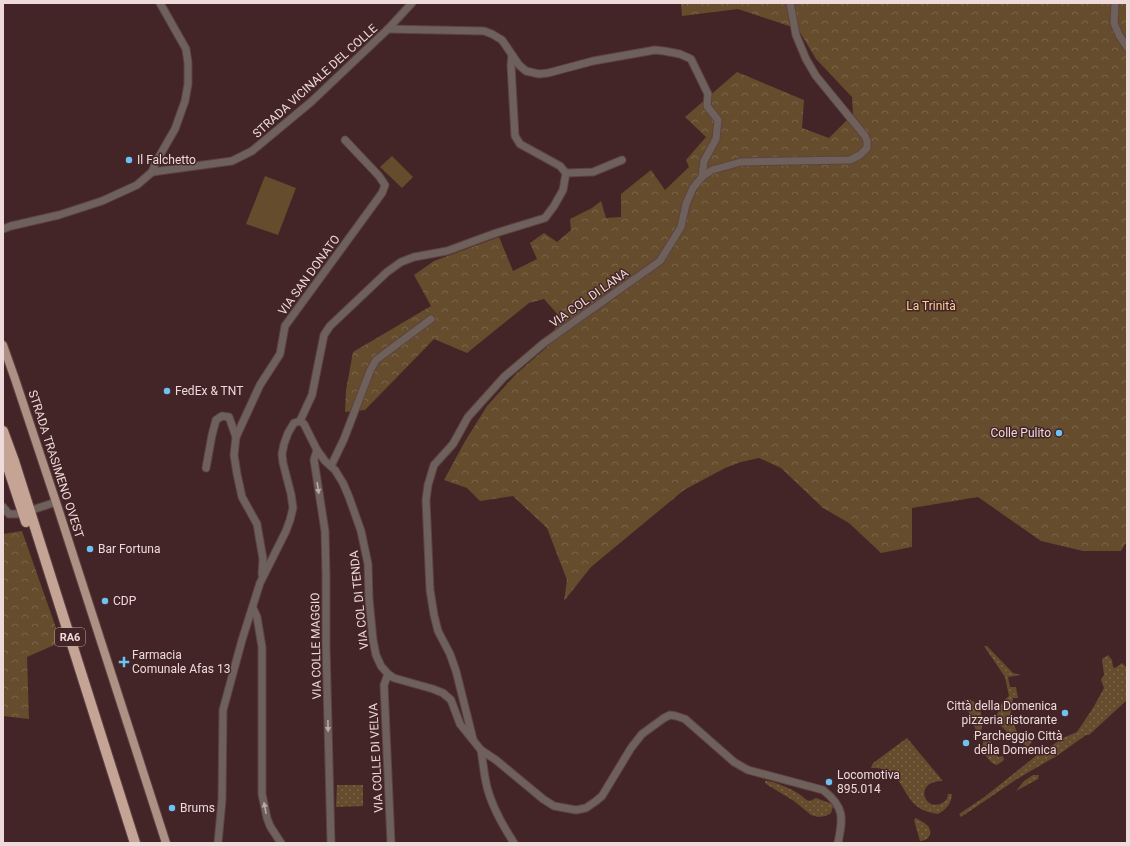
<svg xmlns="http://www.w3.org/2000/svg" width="1130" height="846" font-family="Roboto,sans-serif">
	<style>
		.grass { fill: url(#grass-dots) }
		.forest { fill: url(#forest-crowns) }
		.pitch { fill: #644c2d }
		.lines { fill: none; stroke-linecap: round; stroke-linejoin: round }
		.minor-casing { stroke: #5e4244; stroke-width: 9 }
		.major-casing { stroke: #5e4244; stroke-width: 10 }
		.highway-casing { stroke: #5e4244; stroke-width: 12 }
		.minor { stroke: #6e615b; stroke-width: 7 }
		.major { stroke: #ad9185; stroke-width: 8 }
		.highway { stroke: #c5a495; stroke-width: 10 }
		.oneway { fill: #bbaaa7 }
		.poi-dot { fill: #6ec2f3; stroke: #432527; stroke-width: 1.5 }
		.labels { text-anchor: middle; stroke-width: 3; stroke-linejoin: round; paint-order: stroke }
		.shield { fill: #432527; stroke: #bba4a4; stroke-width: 1 }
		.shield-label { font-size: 11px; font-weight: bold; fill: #eedada }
		.street-label { font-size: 12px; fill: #eedada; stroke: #432527 }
		.poi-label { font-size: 12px; fill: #eedada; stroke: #432527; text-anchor: start }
		.park-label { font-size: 12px; fill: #fdcf95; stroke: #432527 }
	</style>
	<defs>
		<pattern id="grass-dots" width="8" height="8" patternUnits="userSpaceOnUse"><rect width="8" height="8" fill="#644c2d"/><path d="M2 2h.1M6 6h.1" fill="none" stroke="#7a654b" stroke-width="1.8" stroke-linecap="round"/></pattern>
		<pattern id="forest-crowns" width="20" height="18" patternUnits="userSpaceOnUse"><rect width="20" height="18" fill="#644c2d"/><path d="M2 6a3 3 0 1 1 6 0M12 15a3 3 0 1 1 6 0" fill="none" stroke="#7a654b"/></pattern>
	</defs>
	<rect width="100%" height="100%" fill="#432527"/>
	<g class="grass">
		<polygon points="984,646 987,646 1013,673 1021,675 1008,677 1010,687 1016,687 1018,698 1013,698 1010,715 1017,732 1025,732 1025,736 1036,736 1028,747 1016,739 1013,738 1000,725 997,715 1002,702 1009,696 1005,677"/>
		<polygon points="1108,655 1112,660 1113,667 1115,668 1122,663 1127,668 1127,700 1089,735 1086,735 1058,755 1017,779 961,817 959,814 983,798 1037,755 1065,737 1077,732 1093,708 1104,688 1101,680 1104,675 1102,659"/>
		<polygon points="969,699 974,702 981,712 982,727 981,731 976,739 975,739 973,738 973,735 977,733 970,715 964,704 961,704 964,700"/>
		<path d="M988,736L998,757L1003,756L1004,760L997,765C987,763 976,742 988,736Z"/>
		<path d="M907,738L943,781C909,781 928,819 947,799L948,794H952C951,804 947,809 938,814C932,813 923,811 918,807C900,793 901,766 871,768L873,763Z"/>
		<polygon points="1033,775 1039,775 1038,779 1016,791 1024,781"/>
		<path d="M765,781C774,781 792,789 799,794C804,797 805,800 810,801L816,798L832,804L833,807L831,813L826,816L818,817L811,815L794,801L766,784L765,782Z"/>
		<polygon points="337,785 363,785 363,806 336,807"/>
		<path d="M916,818C919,820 924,822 927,825C934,832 929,841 920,841L914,820Z"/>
	</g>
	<g class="forest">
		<polygon points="681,3 1127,3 1127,541 1121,551 1083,551 1041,541 978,497 912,508 912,547 881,553 849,523 823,508 781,468 759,458 741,462 725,468 684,490 591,567 564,601 567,580 547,528 513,496 480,501 467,488 444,480 464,443 487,406 516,374 547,347 560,317 544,299 529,303 467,353 434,339 365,410 345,412 346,390 353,352 431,306 414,275 434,261 499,237 513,271 537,259 530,243 544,233 557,242 571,230 570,219 592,208 601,201 606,218 621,217 621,194 651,170 665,190 689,167 686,160 706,137 685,117 737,72 804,100 802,128 829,138 853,114 852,97 816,59 798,29 738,9 682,16"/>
		<polygon points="22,531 61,642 27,657 29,719 3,716 3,534"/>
	</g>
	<g class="pitch">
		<polygon points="392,156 413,177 402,188 380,167"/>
		<polygon points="265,176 296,188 278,235 246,224"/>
	</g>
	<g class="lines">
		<defs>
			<g id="minor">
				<polyline points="1115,3 1114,23 1119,35 1127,47"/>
				<polyline points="388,29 484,31 492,34 502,40 519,65 526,71 539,74 548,73 593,61 655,50 664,51 680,54 691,59 708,94 707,106 718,120 716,139 704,161 702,177"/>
				<polyline points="152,172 232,161 252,151 311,102 388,29 412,3"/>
				<polyline points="566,173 593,172 622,160"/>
				<polyline points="3,229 11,226 59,215 102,201 137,185 152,172 156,162 175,129 185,101 188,84 188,63 186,49 160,3"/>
				<polyline points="300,421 312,395 324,335 330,326 387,272 401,262 414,257 447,251 496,233 545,218 554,206 563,190 566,173 560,166 520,144 515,136 511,65 512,55"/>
				<polyline points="317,450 314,460 325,531 326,576 326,645 331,843"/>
				<polyline points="331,466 344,439 370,371 376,360 431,319"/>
				<polyline points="206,468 212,435 216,420 222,416 229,417 236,437"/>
				<polyline points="3,507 9,514 17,514"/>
				<polyline points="35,509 56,502"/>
				<polyline points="262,574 263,559 257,524 242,497 237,474 234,455 236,437 260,385 280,354 285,326 382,193 385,185 379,176 345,140"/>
				<polyline points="253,608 257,617 262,647 262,794 267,818 270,826 281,843"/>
				<polyline points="388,674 384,685 391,843"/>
				<polyline points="473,739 456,671 450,654 438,631 434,615 430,590 426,500 428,485 434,465 453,444 468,417 504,377 544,343 660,261 681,227 686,204 693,188 702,177 712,170 741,162 850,160 860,155 867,148 867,141 865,136 816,76 806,59 796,35 790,3"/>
				<path d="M481,750C483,762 484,775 487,787C492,807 503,826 514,843"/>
				<path d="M218,843L222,800L223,710L242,640L260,583L286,531L290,520L293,508L291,494L283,463L282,454L284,444L288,433L294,423L300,421L304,424L317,450L325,461L335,470L343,483L349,497L361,531L368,564L369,599L373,640L376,655L381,666L388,674L394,678L433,689L443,693L451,700L460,724L481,750L496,760L543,799L554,806L576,810L586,808L596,801L602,796L631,748L642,734L664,718L670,715L676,716L685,719L734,762L748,770L823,790C845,807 843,818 838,843"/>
			</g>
			<polyline id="major" points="3,345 15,379 56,502 166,843"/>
			<g id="highway">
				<polyline points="3,431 14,461 135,843"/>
				<polyline points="3,452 26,522"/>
			</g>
		</defs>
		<use href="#minor" class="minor-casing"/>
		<use href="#major" class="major-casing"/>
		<use href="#highway" class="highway-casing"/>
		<use href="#minor" class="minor"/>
		<use href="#major" class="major"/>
		<use href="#highway" class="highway"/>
	</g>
	<defs><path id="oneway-solid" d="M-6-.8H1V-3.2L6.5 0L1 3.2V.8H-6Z"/></defs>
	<g class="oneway">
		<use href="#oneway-solid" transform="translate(318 488) rotate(82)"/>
		<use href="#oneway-solid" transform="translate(328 726) rotate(89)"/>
		<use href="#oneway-solid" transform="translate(265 808) rotate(-101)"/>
	</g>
	<g class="poi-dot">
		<circle cx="129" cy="160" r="4"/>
		<circle cx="167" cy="391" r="4"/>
		<circle cx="1059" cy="433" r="4"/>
		<circle cx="90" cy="549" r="4"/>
		<circle cx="105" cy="601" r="4"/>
		<path d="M122 656h4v4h4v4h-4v4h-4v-4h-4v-4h4z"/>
		<circle cx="1065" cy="713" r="4"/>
		<circle cx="966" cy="743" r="4"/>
		<circle cx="829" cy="782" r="4"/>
		<circle cx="172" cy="808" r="4"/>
	</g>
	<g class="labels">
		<rect class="shield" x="55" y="628" width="30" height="18" rx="3"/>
		<g class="shield-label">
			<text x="70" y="641">RA6</text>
		</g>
		<g class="street-label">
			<text transform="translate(315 81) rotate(-42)" y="4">STRADA VICINALE DEL COLLE</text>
			<text transform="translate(309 275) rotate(-54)" y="4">VIA SAN DONATO</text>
			<text transform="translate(589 298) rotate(-35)" y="4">VIA COL DI LANA</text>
			<text transform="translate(56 464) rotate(72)" y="4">STRADA TRASIMENO OVEST</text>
			<text transform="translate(359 600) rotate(-96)" y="4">VIA COL DI TENDA</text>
			<text transform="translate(316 646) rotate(-91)" y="4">VIA COLLE MAGGIO</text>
			<text transform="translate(376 758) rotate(-93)" y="4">VIA COLLE DI VELVA</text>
		</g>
		<g class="poi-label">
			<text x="137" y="164">Il Falchetto</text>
			<text x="175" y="395">FedEx &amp; TNT</text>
			<text x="1051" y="437" text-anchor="end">Colle Pulito</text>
			<text x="98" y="553">Bar Fortuna</text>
			<text x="113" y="605">CDP</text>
			<text x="132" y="659">Farmacia<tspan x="132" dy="14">Comunale Afas 13</tspan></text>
			<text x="1057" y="710" text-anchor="end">Città della Domenica<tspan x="1057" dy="14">pizzeria ristorante</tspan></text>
			<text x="974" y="740">Parcheggio Città<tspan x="974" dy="14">della Domenica</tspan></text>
			<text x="837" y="779">Locomotiva<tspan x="837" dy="14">895.014</tspan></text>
			<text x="180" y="812">Brums</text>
		</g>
		<g class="park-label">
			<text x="931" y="310">La Trinità</text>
		</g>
	</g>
	<rect width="1130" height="846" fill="none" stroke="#eedada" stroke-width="8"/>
</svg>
